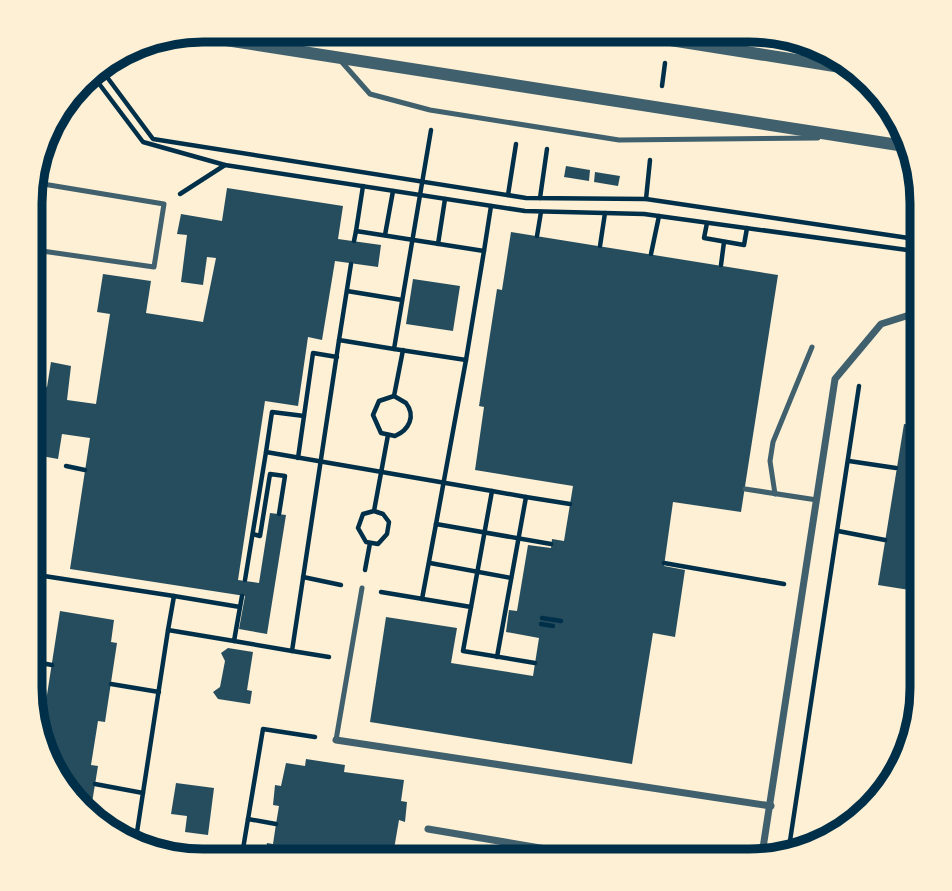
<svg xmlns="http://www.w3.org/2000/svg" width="952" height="891" font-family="Roboto,sans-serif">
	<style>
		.building { fill: #264d5e }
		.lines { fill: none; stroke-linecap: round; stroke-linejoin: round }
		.path { stroke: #003049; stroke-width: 4.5 }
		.service { stroke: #3f606c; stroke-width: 5 }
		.minor { stroke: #3f606c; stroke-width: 7 }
		.tertiary { stroke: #3f606c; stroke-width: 12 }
		.rim { fill: none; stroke: #003049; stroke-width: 9 }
	</style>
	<rect width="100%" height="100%" fill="#fdf0d5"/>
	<g class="building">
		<polygon points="566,166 590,170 589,181 564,177"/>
		<polygon points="595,172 620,176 618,186 594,182"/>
		<polygon points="227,188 343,206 338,239 381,245 378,267 335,261 322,340 308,337 298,406 265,401 238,580 259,583 270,513 286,515 267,634 239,629 245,596 70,569 90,438 62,434 58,459 36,455 39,439 33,438 40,386 47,387 51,362 71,366 67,400 96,404 110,314 97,312 103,274 151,281 146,313 203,322 216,258 207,257 203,285 181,282 187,235 177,234 181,214 222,221"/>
		<polygon points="511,232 778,275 741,512 673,502 664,566 685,570 675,637 653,633 632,764 370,722 386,617 457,628 451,663 533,676 539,638 506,632 509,610 517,611 528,545 551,548 552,539 564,541 573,486 475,470 484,407 479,406 497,289 502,290"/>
		<polygon points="413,279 460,286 453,331 406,324"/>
		<polygon points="904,424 922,427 922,592 878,585"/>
		<polygon points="60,611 114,620 111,642 117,643 105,722 98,721 91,765 98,766 90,815 73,802 43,754 40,740"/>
		<polygon points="228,648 253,652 247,690 252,691 250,704 218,699 213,692 220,687 225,661 221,653"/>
		<polygon points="306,759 345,765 344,772 404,780 401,801 407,802 405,822 399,820 392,861 264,861 267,843 273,844 276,824 279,806 273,805 275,785 281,786 286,763 305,766"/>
		<polygon points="176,783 214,788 208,835 185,832 187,816 171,814"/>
	</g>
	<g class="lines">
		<g class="path">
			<polyline points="93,70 104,73 153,139 526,198 646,199 922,240"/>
			<polyline points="84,79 97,81 143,142 225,165 525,211 644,214 922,252"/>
			<polyline points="662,86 665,63"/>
			<polyline points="180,194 225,165"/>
			<polyline points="508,195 516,144"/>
			<polyline points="540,198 547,149"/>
			<polyline points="646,199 650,160"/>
			<polyline points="707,223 704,238 744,245 747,228"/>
			<polyline points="356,231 363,186"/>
			<polyline points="385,235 393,191"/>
			<polyline points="537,236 541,212"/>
			<path d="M354,241L356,231L484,251L466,360L394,349C406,276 418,203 431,130"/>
			<polyline points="438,244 445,199"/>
			<polyline points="600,246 605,213"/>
			<polyline points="484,251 491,206"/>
			<polyline points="651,254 659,216"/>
			<polyline points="351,264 339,340 394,349"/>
			<polyline points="721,265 724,242"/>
			<polyline points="347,291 402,300"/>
			<path d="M394,396L379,401L373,415L381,433L395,436C409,430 416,416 406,403L394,396L403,350"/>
			<polyline points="266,452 272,412 304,416 313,353 337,357"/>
			<polyline points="298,458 304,416"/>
			<polyline points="849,461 896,468"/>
			<polyline points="66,466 85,470"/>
			<polyline points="492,491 526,497 497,657"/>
			<polyline points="526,497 570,504"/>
			<polyline points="374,511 383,514 389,522 387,534 378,544 366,542 358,528 363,514 374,511 388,435"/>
			<polyline points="436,524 466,360"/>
			<polyline points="838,531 885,540"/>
			<polyline points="253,534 260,536 270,474 285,476 279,514"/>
			<polyline points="430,563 511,578"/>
			<polyline points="664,563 784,584"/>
			<polyline points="365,570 370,543"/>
			<polyline points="31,574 174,596"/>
			<polyline points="303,577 341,585"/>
			<polyline points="245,580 266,452 492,491 471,607"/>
			<polyline points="381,592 471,607 463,651 535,663"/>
			<polyline points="422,599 436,524 551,544"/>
			<polyline points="240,607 174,596 168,630 234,641 242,596"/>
			<polyline points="542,618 561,621"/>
			<polyline points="541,624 553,626"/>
			<polyline points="234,641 292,651 339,340"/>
			<polyline points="292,651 329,657"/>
			<polyline points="30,661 52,665"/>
			<polyline points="111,684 159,692"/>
			<polyline points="95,784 143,793"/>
			<polyline points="248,819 276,824"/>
			<polyline points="135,845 168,630"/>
			<polyline points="788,854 859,386"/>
			<polyline points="241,861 263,729 315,737"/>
		</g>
		<g class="service">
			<polyline points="747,30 832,61"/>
			<polyline points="340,60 370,94 430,110 619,140 818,138"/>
			<polyline points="35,250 154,267 164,204 43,184"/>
			<polyline points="745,489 817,500"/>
			<polyline points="775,494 770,461 773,442 812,347"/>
			<polyline points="336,740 362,588"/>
		</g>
		<g class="minor">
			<polyline points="32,274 52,120"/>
			<polyline points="336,740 771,806"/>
			<polyline points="428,829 617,861"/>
			<polyline points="761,861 835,379 881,324 922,311"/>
		</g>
		<g class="tertiary">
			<polyline points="620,32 853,69"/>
			<polyline points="213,38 911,147"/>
		</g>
	</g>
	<path d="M0 0H952V891H0ZM203 42H749A161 161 0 0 1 910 203V688A161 161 0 0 1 749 849H203A161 161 0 0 1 42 688V203A161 161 0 0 1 203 42Z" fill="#fdf0d5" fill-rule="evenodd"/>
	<path class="rim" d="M203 42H749A161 161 0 0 1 910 203V688A161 161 0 0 1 749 849H203A161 161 0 0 1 42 688V203A161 161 0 0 1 203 42Z"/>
</svg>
